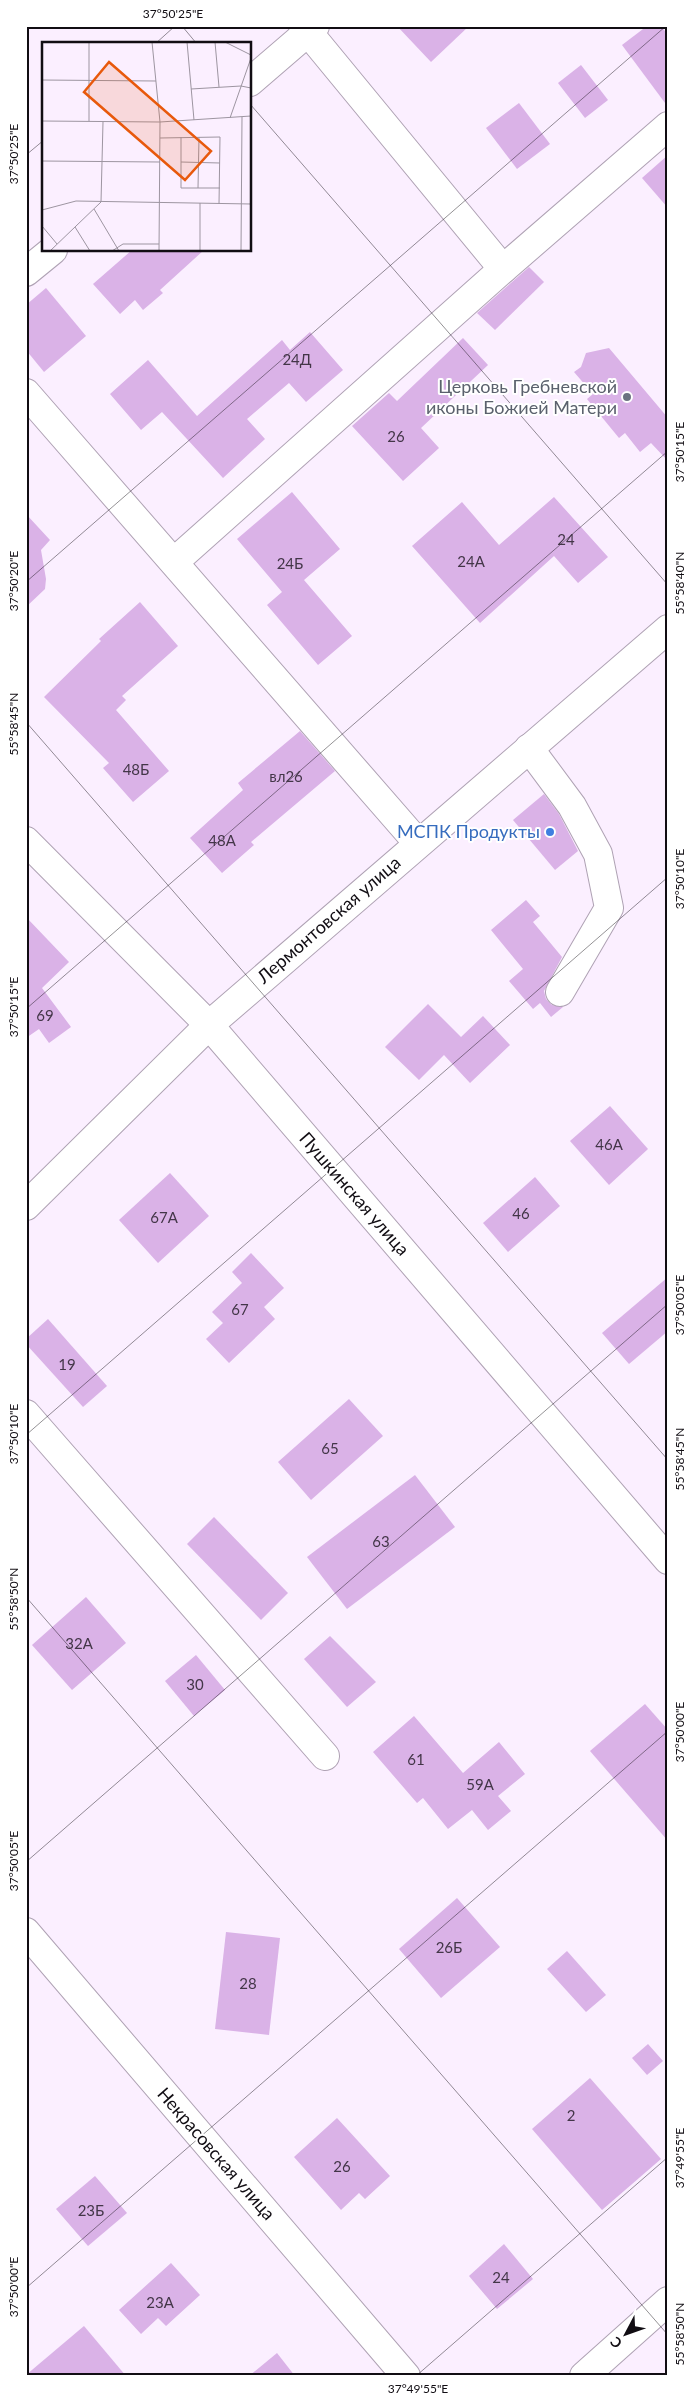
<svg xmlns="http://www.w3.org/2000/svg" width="694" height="2402" font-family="Lato,sans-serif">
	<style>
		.building { fill: #dab2e7 }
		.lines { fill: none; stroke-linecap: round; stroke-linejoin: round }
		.minor-casing { stroke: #afa2b4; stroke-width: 30 }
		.minor { stroke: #fff; stroke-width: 28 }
		.ticks { fill: none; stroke: #110d13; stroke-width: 1; stroke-opacity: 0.45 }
		.worship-dot { fill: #6b7280; stroke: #fff; stroke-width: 2 }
		.shop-dot { fill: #3f7fe0; stroke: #fff; stroke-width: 2 }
		.labels { text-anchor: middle; stroke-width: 4; stroke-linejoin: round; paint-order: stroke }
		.number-label { font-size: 15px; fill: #433648 }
		.worship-label { font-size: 18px; fill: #5b616d; stroke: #fff; text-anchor: end }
		.shop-label { font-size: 18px; fill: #366cbe; stroke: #fff; text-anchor: end }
		.street-label { font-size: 18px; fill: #110d13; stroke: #fff }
		.inset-road { fill: none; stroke: #9d95a1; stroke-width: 1 }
		.view { fill: #e8590c; fill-opacity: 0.15; stroke: #e8590c; stroke-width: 2.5 }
		.inset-edge { fill: none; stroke: #110d13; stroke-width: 2.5 }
		.neatline { fill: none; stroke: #110d13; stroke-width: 2 }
		.ticks-label { font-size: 12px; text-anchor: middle; fill: #110d13 }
	</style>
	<rect width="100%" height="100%" fill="#fbefff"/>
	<g class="building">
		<polygon points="397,26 469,26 431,62"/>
		<polygon points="647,26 661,26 668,35 668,107 622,45"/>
		<polygon points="581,65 608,100 585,118 558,83"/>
		<polygon points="519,103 550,144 517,169 486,128"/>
		<polygon points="668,155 668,208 642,178"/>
		<polygon points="132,250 204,250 160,290 163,293 143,310 135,300 120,314 93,284"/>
		<polygon points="529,267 544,282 495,330 477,313"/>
		<polygon points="46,288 86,336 44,372 26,350 26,305"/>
		<polygon points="310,332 343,370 306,402 289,383 247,419 265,439 223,478 162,412 141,430 110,394 148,360 197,416 282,340 290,350"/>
		<polygon points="463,338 488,365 421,428 439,448 403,481 352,426 389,393 397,401"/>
		<polygon points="609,348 668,418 668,461 651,443 640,452 625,433 619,438 587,399 593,394 574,372 581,367 586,353"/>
		<polygon points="292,492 340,549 304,580 352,636 318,665 267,605 282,592 237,539"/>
		<polygon points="554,497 608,557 578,583 554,556 480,623 412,546 462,502 499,545"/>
		<polygon points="26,514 50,540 41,550 46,579 45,589 26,607"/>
		<polygon points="140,602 178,646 122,696 126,700 116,710 169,771 133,802 103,768 109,763 44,697 101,641 99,639"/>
		<polygon points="300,731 335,771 251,842 254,845 222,873 190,838 243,790 238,783"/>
		<polygon points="544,794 559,814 578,851 555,870 513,820"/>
		<polygon points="526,900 540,916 533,922 562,957 544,991 546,999 552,1005 563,1007 551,1017 540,1003 533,1009 509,981 523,969 491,930"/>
		<polygon points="26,917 69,962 42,988 71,1027 49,1043 39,1029 26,1038"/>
		<polygon points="428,1004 461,1037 483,1016 510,1045 470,1083 444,1055 419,1080 385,1047"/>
		<polygon points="610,1106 648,1149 609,1185 570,1141"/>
		<polygon points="170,1173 209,1216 158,1263 119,1220"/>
		<polygon points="535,1177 560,1206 508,1252 483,1223"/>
		<polygon points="251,1253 284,1288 264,1307 275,1319 229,1363 206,1339 223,1323 212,1312 242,1283 232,1272"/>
		<polygon points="668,1277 668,1331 629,1364 602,1333"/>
		<polygon points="48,1319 107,1386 83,1407 26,1344 26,1339"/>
		<polygon points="349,1399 383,1436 311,1500 278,1462"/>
		<polygon points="415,1475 455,1527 347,1609 307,1557"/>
		<polygon points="214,1517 288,1593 261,1620 187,1544"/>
		<polygon points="86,1597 126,1643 72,1690 32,1645"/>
		<polygon points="330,1636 376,1682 347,1707 304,1659"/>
		<polygon points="196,1655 225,1690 194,1716 165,1681"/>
		<polygon points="645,1704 668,1730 668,1841 590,1751"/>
		<polygon points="414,1716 463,1773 499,1742 525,1774 498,1796 511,1811 488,1830 472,1810 448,1829 423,1798 417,1803 373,1752"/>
		<polygon points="457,1898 500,1947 441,1998 399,1949"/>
		<polygon points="226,1932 280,1938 269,2035 215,2029"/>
		<polygon points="567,1951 606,1995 586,2012 547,1969"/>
		<polygon points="648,2044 663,2061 647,2075 632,2058"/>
		<polygon points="590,2078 661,2159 602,2210 532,2129"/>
		<polygon points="337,2118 390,2176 365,2199 359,2193 341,2210 294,2157"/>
		<polygon points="95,2176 127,2213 88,2246 56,2209"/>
		<polygon points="504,2244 533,2279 497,2309 469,2276"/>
		<polygon points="171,2263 200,2295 166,2326 158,2318 141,2334 119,2310"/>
		<polygon points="84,2326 126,2376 26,2376 26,2375"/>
		<polygon points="277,2353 295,2376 249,2376"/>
	</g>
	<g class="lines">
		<defs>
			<g id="minor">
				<polyline points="303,26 503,269"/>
				<polyline points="250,82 315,26"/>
				<polyline points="26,272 53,250"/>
				<polyline points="26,393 418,843"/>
				<polyline points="174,562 503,269 668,126"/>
				<polyline points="529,748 572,806 598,854 609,908 560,992"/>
				<polyline points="26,841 209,1025 668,1560"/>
				<polyline points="26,1206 209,1025 668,629"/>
				<polyline points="26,1414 325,1756"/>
				<polyline points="26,1932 406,2376"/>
				<polyline points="584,2376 668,2301"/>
			</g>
		</defs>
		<use href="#minor" class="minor-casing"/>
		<use href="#minor" class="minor"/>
	</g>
	<path class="ticks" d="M182,26L197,44M155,44L175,26M250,104L668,585M26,155L44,140M26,582L666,26M26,722L668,1460M26,1009L668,451M26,1435L668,877M26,1597L668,2335M26,1862L668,1304M26,2288L668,1731M416,2376L668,2157"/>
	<circle class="worship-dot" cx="627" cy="397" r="5"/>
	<circle class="shop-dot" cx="550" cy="832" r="5"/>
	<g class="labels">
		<g class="number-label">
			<text x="297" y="365">24Д</text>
			<text x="396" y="442">26</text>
			<text x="566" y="545">24</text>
			<text x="471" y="567">24А</text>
			<text x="290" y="569">24Б</text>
			<text x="136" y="775">48Б</text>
			<text x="286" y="782">вл26</text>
			<text x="222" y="846">48А</text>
			<text x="45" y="1021">69</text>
			<text x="609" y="1150">46А</text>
			<text x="521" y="1219">46</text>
			<text x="164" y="1223">67А</text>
			<text x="240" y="1315">67</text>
			<text x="67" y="1370">19</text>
			<text x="330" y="1454">65</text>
			<text x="381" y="1547">63</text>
			<text x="79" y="1649">32А</text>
			<text x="195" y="1690">30</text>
			<text x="416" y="1765">61</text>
			<text x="480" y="1790">59А</text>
			<text x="449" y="1953">26Б</text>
			<text x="248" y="1989">28</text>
			<text x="571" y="2121">2</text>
			<text x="342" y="2172">26</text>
			<text x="91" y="2216">23Б</text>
			<text x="501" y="2283">24</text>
			<text x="160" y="2308">23А</text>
		</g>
		<g class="worship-label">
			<text x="617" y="393">Церковь Гребневской<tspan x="617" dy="21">иконы Божией Матери</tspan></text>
		</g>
		<g class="shop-label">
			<text x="540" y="838">МСПК Продукты</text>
		</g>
		<g class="street-label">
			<text transform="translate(329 920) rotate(-41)" y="6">Лермонтовская улица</text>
			<text transform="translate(354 1194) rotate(49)" y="6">Пушкинская улица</text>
			<text transform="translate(216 2154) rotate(49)" y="6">Некрасовская улица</text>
		</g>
	</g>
	<g transform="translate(42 42)">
		<rect width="209" height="209" fill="#fbefff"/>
		<path class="inset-road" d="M110,0L118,80L117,209M145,0L152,78M173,0L177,45M183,0L209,13M0,38L114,39M149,47L199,44L209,46M188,76L209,16M0,79L118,80L209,74M47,79V0M139,95V146H178M118,96L178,95L177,162M0,119L118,120M139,120L178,121M156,146L157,95M52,167L77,209M0,168L34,159L209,162M0,184L15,202M33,185L48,209M8,209L59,160L61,80M70,209L81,202H117M158,209V161M199,209L200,75"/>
		<path class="view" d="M67,20L169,109L143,138L42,50Z"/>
		<rect width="209" height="209" class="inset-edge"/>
	</g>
	<rect width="694" height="2402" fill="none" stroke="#ffffff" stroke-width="55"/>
	<g transform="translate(626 2334) rotate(229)" stroke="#ffffff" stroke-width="4" paint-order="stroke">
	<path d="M0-4L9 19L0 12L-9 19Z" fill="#110d13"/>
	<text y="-8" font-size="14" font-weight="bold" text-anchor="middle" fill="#110d13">С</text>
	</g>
	<rect x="28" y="28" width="638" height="2346" class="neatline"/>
	<g class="ticks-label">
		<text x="173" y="18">37°50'25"E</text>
		<text transform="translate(14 154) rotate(-90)" y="4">37°50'25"E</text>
		<text transform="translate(680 452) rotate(-90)" y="4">37°50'15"E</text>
		<text transform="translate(14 581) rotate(-90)" y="4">37°50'20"E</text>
		<text transform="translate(680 583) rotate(-90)" y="4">55°58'40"N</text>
		<text transform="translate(14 724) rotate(-90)" y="4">55°58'45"N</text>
		<text transform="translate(680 879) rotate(-90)" y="4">37°50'10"E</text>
		<text transform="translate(14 1007) rotate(-90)" y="4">37°50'15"E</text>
		<text transform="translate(680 1305) rotate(-90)" y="4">37°50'05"E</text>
		<text transform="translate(14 1434) rotate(-90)" y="4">37°50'10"E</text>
		<text transform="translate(680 1459) rotate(-90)" y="4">55°58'45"N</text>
		<text transform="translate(14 1599) rotate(-90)" y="4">55°58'50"N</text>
		<text transform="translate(680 1732) rotate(-90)" y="4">37°50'00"E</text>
		<text transform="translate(14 1861) rotate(-90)" y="4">37°50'05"E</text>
		<text transform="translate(680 2158) rotate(-90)" y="4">37°49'55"E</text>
		<text transform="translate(14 2287) rotate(-90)" y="4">37°50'00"E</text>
		<text transform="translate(680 2334) rotate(-90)" y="4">55°58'50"N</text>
		<text x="418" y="2393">37°49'55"E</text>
	</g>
</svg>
